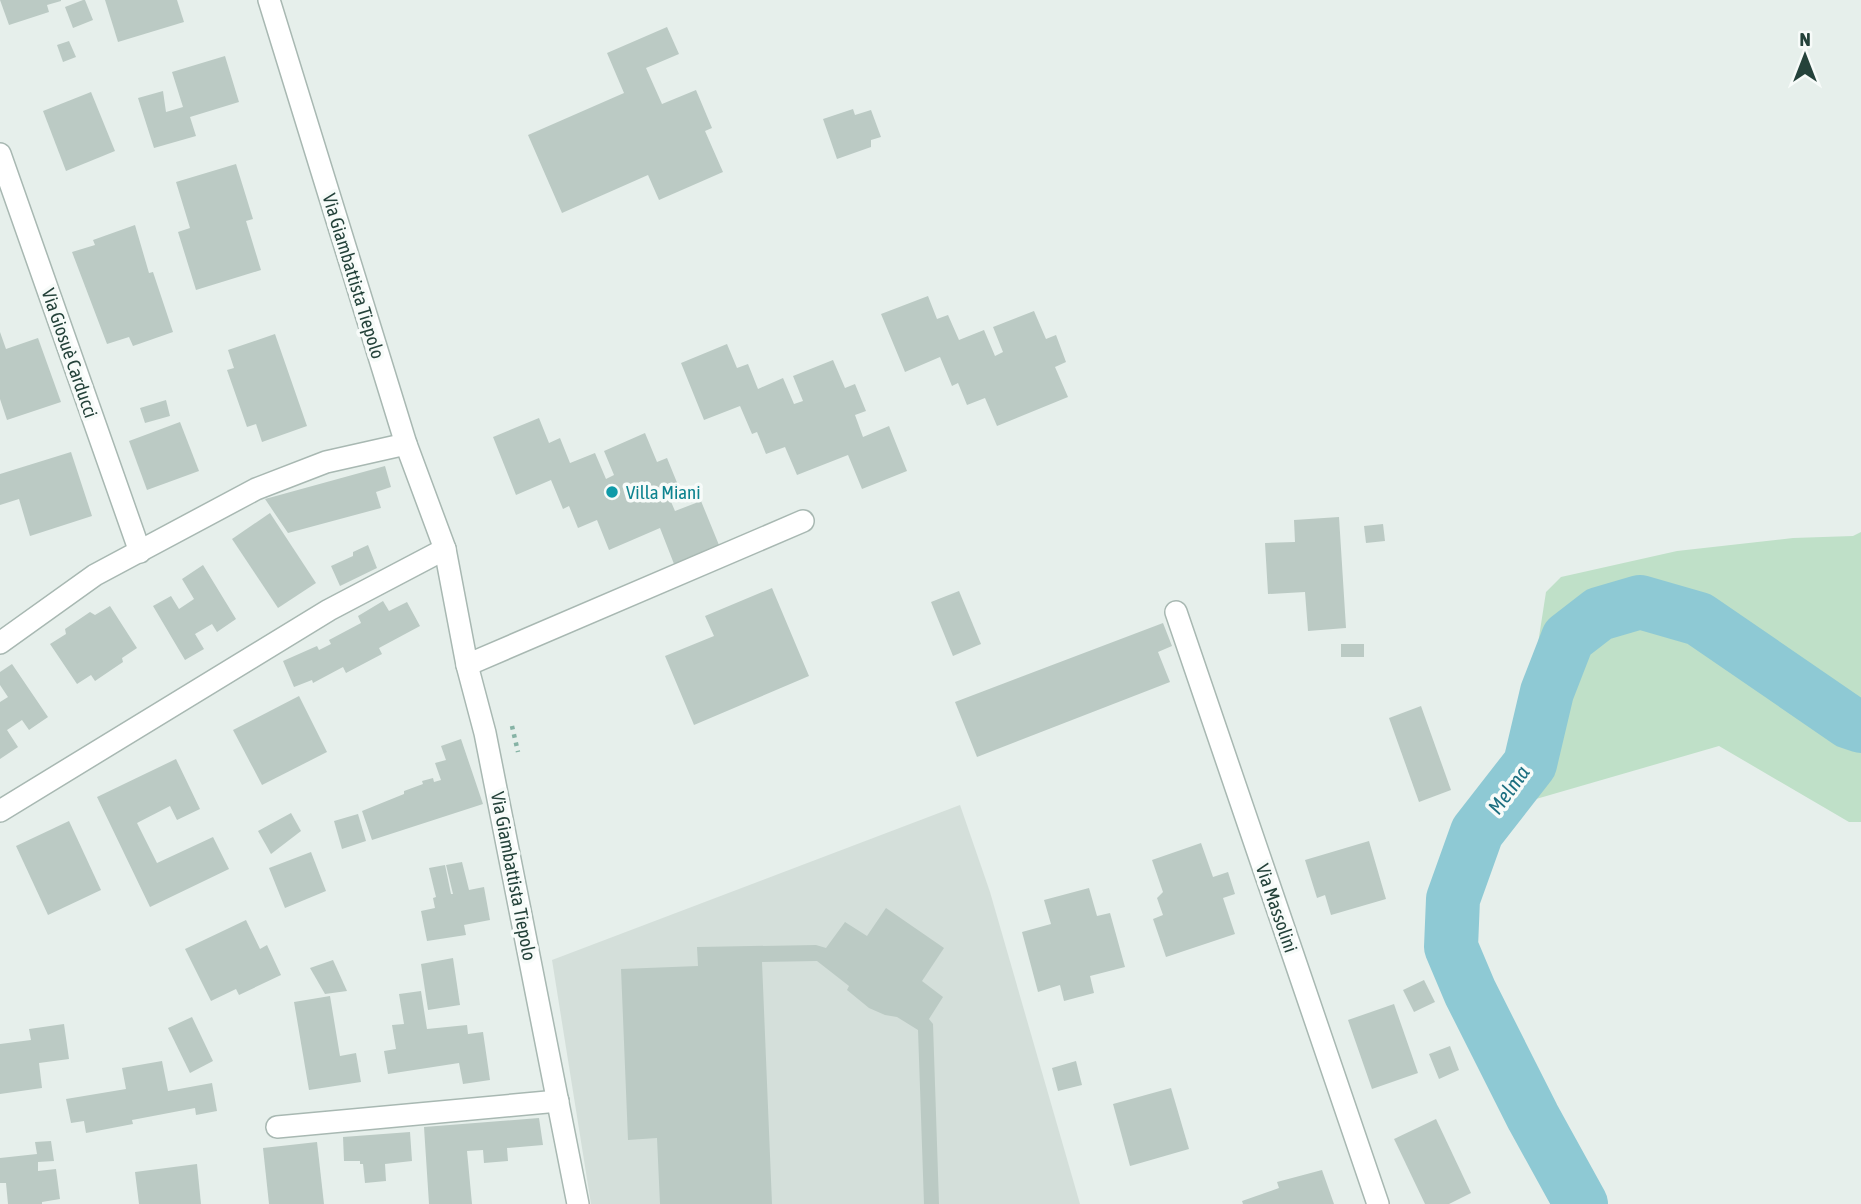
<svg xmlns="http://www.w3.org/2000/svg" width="1861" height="1204" font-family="'Asap Condensed',sans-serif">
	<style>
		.built { fill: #d4dfda }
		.green { fill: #bfe0c8 }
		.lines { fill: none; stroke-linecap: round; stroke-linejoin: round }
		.river { stroke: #8ec9d4; stroke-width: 54 }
		.building { fill: #bbcac4 }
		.minor-casing { stroke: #a8b8b2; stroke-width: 24 }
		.path { stroke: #86b3a5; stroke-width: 4.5; stroke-dasharray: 3.5 5; stroke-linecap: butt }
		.minor { stroke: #fff; stroke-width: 21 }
		.culture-dot { fill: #0f9aa8; stroke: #f7fbf9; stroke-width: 2.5 }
		.labels { text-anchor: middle; stroke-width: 7; stroke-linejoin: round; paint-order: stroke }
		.street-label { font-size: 19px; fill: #24423a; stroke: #f7fbf9 }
		.culture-label { font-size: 19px; fill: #0d838f; stroke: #f7fbf9; text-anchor: start }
		.water-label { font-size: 21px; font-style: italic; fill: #1c6f80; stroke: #f7fbf9 }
	</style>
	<rect width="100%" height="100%" fill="#e6efeb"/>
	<polygon class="built" points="960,805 990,892 1080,1204 591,1204 552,960"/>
	<polygon class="green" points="1861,532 1861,822 1849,822 1719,746 1474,817 1528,743 1530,695 1546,592 1561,577 1677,551 1793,538 1853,536"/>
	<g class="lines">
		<polyline class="river" points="1581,1204 1533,1117 1470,992 1451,947 1453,899 1477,832 1530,764 1547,692 1568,638 1599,614 1640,602 1699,619 1849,722 1861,726"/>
	</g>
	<g class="building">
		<polygon points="0,0 61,0 61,1 47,5 49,12 9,25"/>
		<polygon points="83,0 85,0 93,20 73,28 65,7"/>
		<polygon points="105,0 177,0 184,22 118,42"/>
		<polygon points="667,27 679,54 646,68 662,104 696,90 712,128 705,131 723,172 659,200 648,175 562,213 528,135 624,93 607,53"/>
		<polygon points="69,41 76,57 63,62 57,45"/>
		<polygon points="225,56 239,102 190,117 196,136 154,148 138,98 163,91 166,112 183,107 172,72"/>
		<polygon points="91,92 115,151 66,171 43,111"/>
		<polygon points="853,109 855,115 871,110 881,137 871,140 871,147 837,159 823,119"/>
		<polygon points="236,164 253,219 246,221 261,270 196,290 178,232 190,228 176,182"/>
		<polygon points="135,225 149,273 153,272 173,332 133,346 129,337 107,344 72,252 95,245 93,240"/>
		<polygon points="928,296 937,319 948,315 959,340 984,330 995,356 1003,352 993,327 1034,311 1046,339 1056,335 1066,362 1055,367 1068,397 997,426 985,398 967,405 958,383 952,386 940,357 905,372 881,314"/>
		<polygon points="0,332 6,349 38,338 61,402 7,420 0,399"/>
		<polygon points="275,334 307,426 262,442 256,424 247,427 227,370 234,368 228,350"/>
		<polygon points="727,344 737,368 748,364 758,389 783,378 794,404 803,401 793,376 833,360 845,388 855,384 866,411 855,415 863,437 889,426 907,471 862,489 848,455 797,475 785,447 766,454 757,432 752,434 740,406 704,420 681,363"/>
		<polygon points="166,400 170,416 145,423 140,408"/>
		<polygon points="539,418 549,443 560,438 570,463 595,453 606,479 614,475 604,451 645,433 657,462 667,458 678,485 666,490 675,511 701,501 719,545 674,564 660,528 609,550 597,520 578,528 569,506 563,509 551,480 516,495 493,437"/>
		<polygon points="180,422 199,471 147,490 129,441"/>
		<polygon points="71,452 92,516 30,536 19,499 0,505 0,474"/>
		<polygon points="385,466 391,487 376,492 381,508 288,533 265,499"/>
		<polygon points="270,513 316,583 278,608 232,539"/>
		<polygon points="1339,517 1346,628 1308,631 1305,592 1268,594 1265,543 1295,542 1294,520"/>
		<polygon points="1383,524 1385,541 1366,543 1364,526"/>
		<polygon points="368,545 377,568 340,586 331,566 353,556 353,552"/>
		<polygon points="203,565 236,619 217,632 212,624 195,634 204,649 185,660 153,606 171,596 179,609 194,599 182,579"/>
		<polygon points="772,588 809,676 694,725 665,656 714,636 705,616"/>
		<polygon points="959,591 981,644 953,656 931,602"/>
		<polygon points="383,601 389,611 407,602 420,626 379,648 382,654 346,673 343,667 313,683 312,680 294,687 283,661 317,646 319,650 331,644 329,640 361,623 358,616"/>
		<polygon points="110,606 137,648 122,658 123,662 95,681 91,675 77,684 50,644 66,634 65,629 90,612 95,615"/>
		<polygon points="1163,623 1172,646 1158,652 1170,682 977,757 955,702"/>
		<rect x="1341" y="644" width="23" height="13"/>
		<polygon points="12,664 48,717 29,730 22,720 7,730 18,747 0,759 0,702 8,697 0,685 0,672"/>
		<polygon points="299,696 327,752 262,785 233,730"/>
		<polygon points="1421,706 1451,790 1419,802 1389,718"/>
		<polygon points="461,739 483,804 372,840 362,811 404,794 404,791 423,784 422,781 433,778 434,782 441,780 435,763 446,760 441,746"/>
		<polygon points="176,759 200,809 177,820 170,806 137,823 157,863 213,837 229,869 150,907 97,797"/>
		<polygon points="291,813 301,831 271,854 258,831"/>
		<polygon points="358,814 366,841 342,849 334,821"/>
		<polygon points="69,821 101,890 48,915 16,846"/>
		<polygon points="1369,841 1386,899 1331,915 1325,895 1317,898 1305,860"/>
		<polygon points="1201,843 1213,877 1228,872 1235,894 1223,898 1235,934 1166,957 1153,919 1163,915 1157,898 1163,892 1152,860"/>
		<polygon points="311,852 326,891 285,908 269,868"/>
		<polygon points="462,862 469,890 484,887 490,920 464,925 466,935 427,941 421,911 435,908 433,898 436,897 429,868 445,865 451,894 453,894 446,865"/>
		<polygon points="1089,888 1097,916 1110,913 1125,967 1090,976 1094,993 1064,1001 1060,985 1038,992 1022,932 1051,924 1044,900"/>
		<polygon points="886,908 944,948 922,981 943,997 929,1019 933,1024 939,1204 924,1204 918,1030 897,1017 885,1015 869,1008 847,990 849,986 817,961 762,962 772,1204 660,1204 657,1138 628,1140 621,969 698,966 697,947 816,945 826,948 845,922 867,936"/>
		<polygon points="246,920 260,949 267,945 281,975 239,995 236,989 211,1001 185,949"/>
		<polygon points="453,958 460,1005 428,1010 421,964"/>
		<polygon points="333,960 347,991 325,994 310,968"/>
		<polygon points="1424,980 1435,1002 1414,1012 1403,990"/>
		<polygon points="421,991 427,1029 467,1025 468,1034 483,1032 490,1080 463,1084 459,1063 388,1074 384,1051 396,1049 392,1025 404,1024 399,994"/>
		<polygon points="330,996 340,1056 356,1053 361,1082 309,1090 294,1002"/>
		<polygon points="1394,1004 1418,1073 1372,1089 1348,1020"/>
		<polygon points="192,1017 213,1061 190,1073 168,1028"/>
		<polygon points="64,1024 69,1059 39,1063 42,1088 0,1094 0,1044 31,1040 29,1029"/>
		<polygon points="1450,1046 1459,1070 1439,1079 1429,1054"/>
		<polygon points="162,1061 168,1091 212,1083 217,1111 196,1115 195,1108 132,1120 133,1124 86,1133 84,1121 71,1123 66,1099 126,1089 122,1068"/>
		<polygon points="1076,1061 1082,1085 1058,1091 1052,1068"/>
		<polygon points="1171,1088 1189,1149 1130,1166 1113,1104"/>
		<polygon points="539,1118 543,1145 507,1148 508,1161 484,1163 483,1150 467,1151 472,1204 429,1204 424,1127"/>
		<polygon points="1436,1119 1471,1193 1449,1204 1425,1204 1394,1139"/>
		<polygon points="410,1132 412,1161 385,1164 386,1181 365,1183 363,1164 360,1164 360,1161 344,1161 343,1137"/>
		<polygon points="51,1141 54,1161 38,1162 38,1171 56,1169 60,1199 42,1202 42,1204 8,1204 6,1183 0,1183 0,1158 37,1154 35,1142"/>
		<polygon points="317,1142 324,1204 269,1204 263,1148"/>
		<polygon points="197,1164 201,1204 139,1204 135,1172"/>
		<polygon points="1322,1170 1334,1204 1243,1204 1242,1201 1279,1188 1277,1182"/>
	</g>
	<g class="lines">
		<defs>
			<g id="minor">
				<polyline points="269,0 406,444 445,549 467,665 485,733 578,1204"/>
				<polyline points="0,154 140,552"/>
				<polyline points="1176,612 1378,1204"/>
				<polyline points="0,643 95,575 256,489 326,462 406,444"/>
				<polyline points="467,665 803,521"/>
				<polyline points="0,811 329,610 445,549"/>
				<polyline points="277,1127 558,1101"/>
			</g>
		</defs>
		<use href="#minor" class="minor-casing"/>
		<polyline class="path" points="512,726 518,752"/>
		<use href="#minor" class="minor"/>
	</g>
	<circle class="culture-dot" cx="612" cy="492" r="7"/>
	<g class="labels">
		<g class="street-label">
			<text transform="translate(354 276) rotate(73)" y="7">Via Giambattista Tiepolo</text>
			<text transform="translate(70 353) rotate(71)" y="7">Via Giosuè Carducci</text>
			<text transform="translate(514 876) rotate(79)" y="7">Via Giambattista Tiepolo</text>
			<text transform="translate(1277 908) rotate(71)" y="7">Via Massolini</text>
		</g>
		<g class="culture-label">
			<text x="626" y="499">Villa Miani</text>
		</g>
		<g class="water-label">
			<text transform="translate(1509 790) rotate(-54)" y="7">Melma</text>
		</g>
	</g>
	<g transform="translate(1805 56)" stroke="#f7fbf9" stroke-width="5" paint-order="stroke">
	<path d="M0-5L12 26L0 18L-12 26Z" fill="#24423a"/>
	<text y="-10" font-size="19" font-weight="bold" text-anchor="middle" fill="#24423a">N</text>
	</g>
</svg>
